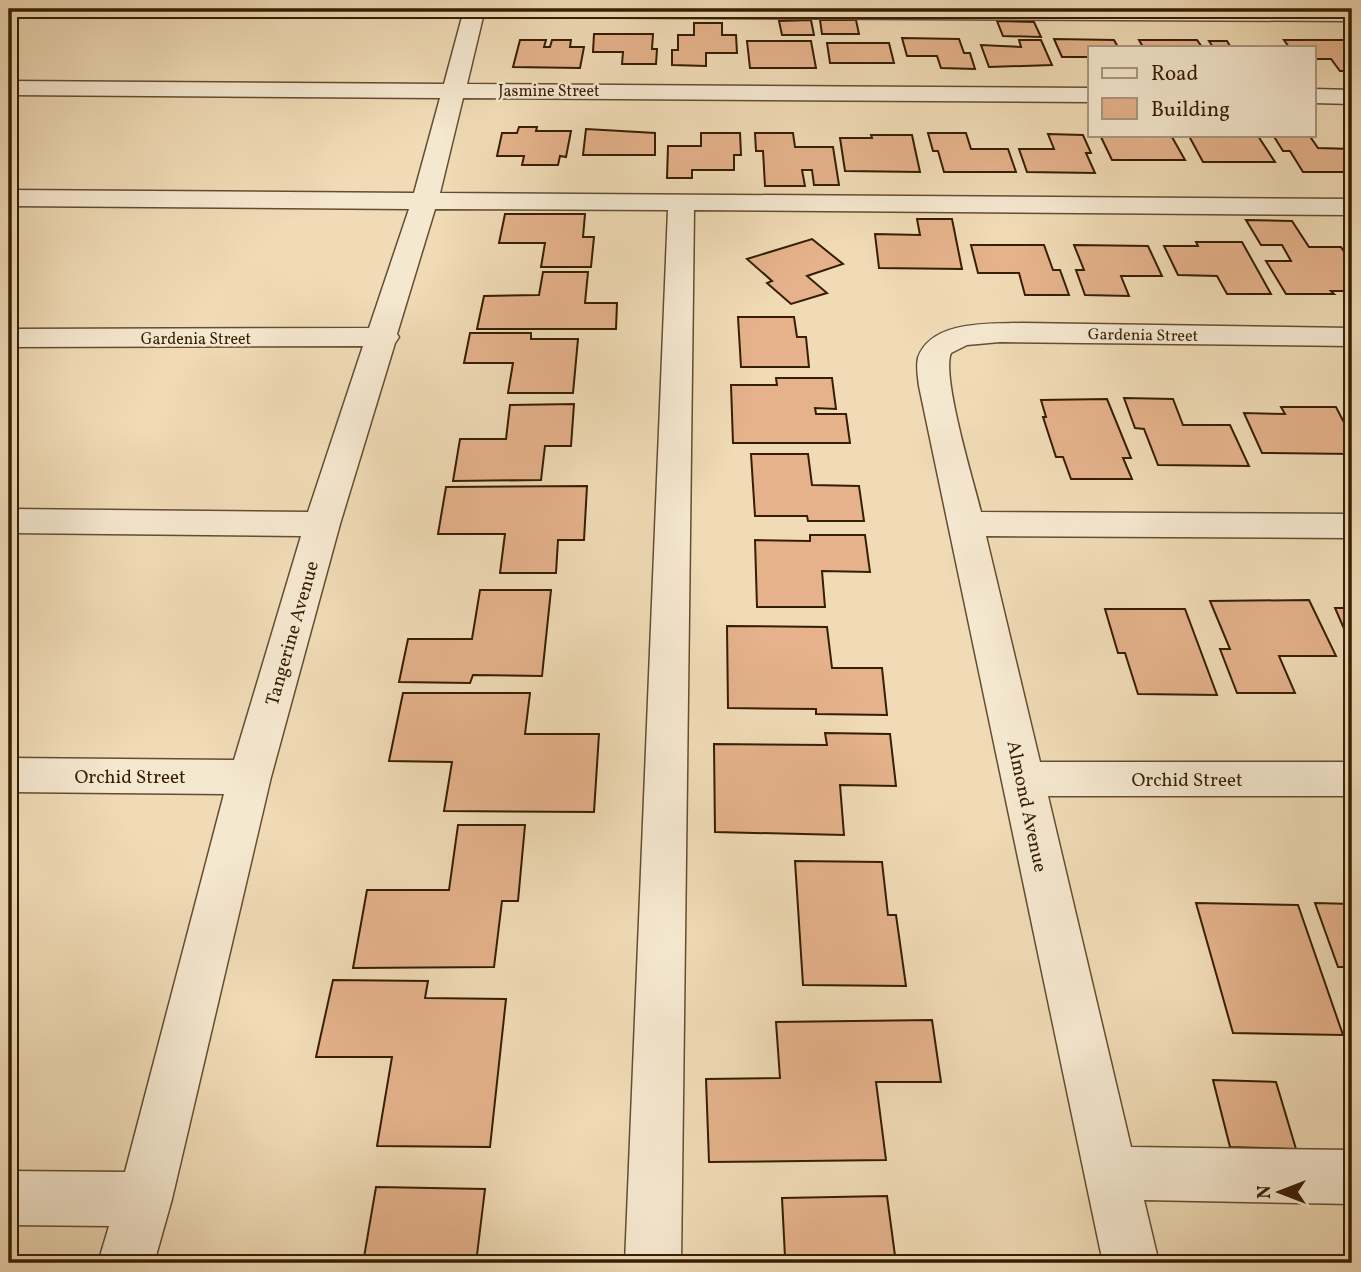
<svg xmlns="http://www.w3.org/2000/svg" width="1361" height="1272" font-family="Vollkorn,serif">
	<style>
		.building { fill: #e5b28b; stroke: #361e03; stroke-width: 2 }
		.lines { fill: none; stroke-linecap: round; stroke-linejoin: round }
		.minor-casing { stroke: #644d30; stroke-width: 3 }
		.minor { fill: #f5e8d0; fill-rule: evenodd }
		.labels { text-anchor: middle; stroke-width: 5; stroke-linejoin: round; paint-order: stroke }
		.far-street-label { font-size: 16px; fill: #361e03; stroke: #f5e8d0 }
		.street-label { font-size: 19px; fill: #361e03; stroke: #f5e8d0 }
	</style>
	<rect width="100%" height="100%" fill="#f0dbb6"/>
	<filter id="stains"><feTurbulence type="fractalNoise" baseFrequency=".00286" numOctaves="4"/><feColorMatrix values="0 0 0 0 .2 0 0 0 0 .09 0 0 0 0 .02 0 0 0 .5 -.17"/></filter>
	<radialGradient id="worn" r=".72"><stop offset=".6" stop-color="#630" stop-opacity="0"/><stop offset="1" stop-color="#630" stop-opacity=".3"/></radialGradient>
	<g class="building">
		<polygon points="811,20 814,35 782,35 779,21"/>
		<polygon points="820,20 856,20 859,34 822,34"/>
		<polygon points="997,21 1034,22 1041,37 1003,36"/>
		<polygon points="694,23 722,23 722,35 736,35 737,53 706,53 706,66 672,65 672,50 678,50 678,35 694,35"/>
		<polygon points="594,34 653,34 652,49 657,49 656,64 622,64 623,52 593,52"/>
		<polygon points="902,38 959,39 964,53 970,53 975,69 941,68 937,56 907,56"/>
		<polygon points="1054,39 1114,40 1118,47 1090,47 1090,57 1062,57"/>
		<polygon points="520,40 546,40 544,47 550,47 552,40 571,40 570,47 584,47 580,68 513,67"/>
		<polygon points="1019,40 1041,40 1052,65 989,67 981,45 1021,47"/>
		<polygon points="1139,40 1197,40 1202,47 1143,47"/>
		<polygon points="1284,40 1344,40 1352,50 1352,71 1340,71 1331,59 1314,59 1314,47 1289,47"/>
		<polygon points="747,41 811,41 816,68 750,68"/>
		<polygon points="1209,41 1227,41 1230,46 1279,47 1213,47"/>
		<polygon points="827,43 889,43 894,63 830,63"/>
		<polygon points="519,127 537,127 536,131 571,131 566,157 560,156 558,165 522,165 524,156 497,156 502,133 517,133"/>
		<polygon points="586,129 655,133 655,155 583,155"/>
		<polygon points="701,133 740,133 741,155 734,155 734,170 692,170 692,178 667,178 668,146 701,146"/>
		<polygon points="755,133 793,133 795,147 833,147 839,185 814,185 812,170 802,170 805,186 765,186 763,151 756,151"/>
		<polygon points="928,133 966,133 971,149 1008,149 1016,172 944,172 938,151 933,151"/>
		<polygon points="1048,134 1083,135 1091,153 1086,153 1095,173 1027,172 1019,149 1054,149"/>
		<polygon points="871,135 912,135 920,172 845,171 840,138 872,138"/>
		<polygon points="1100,135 1172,137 1185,160 1112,160"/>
		<polygon points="1273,135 1309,135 1318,148 1352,149 1352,172 1303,172 1290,151 1283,151"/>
		<polygon points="1189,136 1258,136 1275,162 1203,162"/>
		<polygon points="505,214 585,214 583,237 594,237 591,267 541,267 545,243 499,243"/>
		<polygon points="917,219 952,219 962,269 879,268 875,234 920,235"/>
		<polygon points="1246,220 1292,221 1309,247 1341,247 1352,264 1352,291 1331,291 1334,294 1286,294 1266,261 1291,261 1282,245 1261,245"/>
		<polygon points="812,239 843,264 807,276 827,293 791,304 767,283 772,281 747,259"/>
		<polygon points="1196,242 1242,242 1271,294 1227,294 1217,276 1178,275 1164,246 1198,246"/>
		<polygon points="971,245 1044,245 1053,270 1060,270 1069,295 1025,295 1019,273 978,273"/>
		<polygon points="1074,245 1148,246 1162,276 1121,276 1129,296 1085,295 1076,270 1084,270"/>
		<polygon points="543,272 588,272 585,303 617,303 616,329 477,329 484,296 539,295"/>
		<polygon points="738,317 794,317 797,337 806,337 809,367 741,367"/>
		<polygon points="470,333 531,333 531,339 578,339 573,393 508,393 513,363 464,363"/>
		<polygon points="776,378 832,378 836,409 815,408 816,414 846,414 850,443 733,443 731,385 777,385"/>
		<polygon points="1124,398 1173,399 1183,425 1230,425 1249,466 1158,465 1144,429 1135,428"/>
		<polygon points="1107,399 1131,458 1123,458 1132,479 1071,479 1063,457 1056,457 1043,417 1046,417 1041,400"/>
		<polygon points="574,404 571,446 545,446 541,480 453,481 460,439 506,439 510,405"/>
		<polygon points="1281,407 1336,407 1352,438 1352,454 1262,453 1244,413 1285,414"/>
		<polygon points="751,454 808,454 812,485 859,486 864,521 808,521 807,516 755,516"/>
		<polygon points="587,486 584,540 558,540 556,573 500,573 505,534 438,534 446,487"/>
		<polygon points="810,535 865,535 870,572 822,571 825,607 757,607 755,540 810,541"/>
		<polygon points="480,590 551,590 542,676 473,675 470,683 399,682 408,639 472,639"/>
		<polygon points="1309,600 1336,656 1279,656 1295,693 1237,693 1220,649 1230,649 1210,601"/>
		<polygon points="1335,608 1352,608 1352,647"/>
		<polygon points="1105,609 1185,609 1217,695 1138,694 1125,653 1118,653"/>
		<polygon points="727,626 827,627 832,668 882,668 887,715 816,714 816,709 728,708"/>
		<polygon points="403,693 530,693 525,734 599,734 594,812 444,811 452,762 389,761"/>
		<polygon points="825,733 890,734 896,786 840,785 844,835 715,832 714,744 827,745"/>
		<polygon points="458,825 525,825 518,901 502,901 494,967 353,968 367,890 449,890"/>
		<polygon points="795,861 882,862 888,915 896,915 906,986 803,985"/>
		<polygon points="1196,903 1298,905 1343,1035 1233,1033"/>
		<polygon points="1315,903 1352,904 1352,974 1349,967 1338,967"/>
		<polygon points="333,980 428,981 425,998 506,999 490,1147 377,1146 392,1057 316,1057"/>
		<polygon points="932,1020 941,1082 876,1082 886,1160 709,1162 706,1079 780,1078 776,1022"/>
		<polygon points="1213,1080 1276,1082 1296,1149 1230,1147"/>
		<polygon points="376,1187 485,1189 476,1263 363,1263"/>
		<polygon points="887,1196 896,1263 746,1263 746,1259 785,1257 782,1198"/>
	</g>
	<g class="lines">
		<defs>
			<g id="minor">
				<polygon points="9,9 1352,9 1352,21 483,17 467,84 1090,88 1090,102 463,98 440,193 1352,199 1352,215 694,210 681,1263 625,1263 668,210 435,209 397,334 399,337 395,343 340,524 271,777 172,1199 154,1263 98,1263 109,1226 9,1225 9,1171 125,1172 224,794 9,792 9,758 234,760 301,536 9,533 9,509 308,512 363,346 9,347 9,329 369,328 409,209 9,206 9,190 414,193 440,98 9,95 9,81 444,84 462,17 9,15"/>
				<polygon points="1314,89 1352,90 1352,104 1314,103"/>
				<path d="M1022,323L1352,328V346L1000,342L967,345L951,353C941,376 974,483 981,512L1352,514V538L986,536L1040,762H1352V796H1048L1131,1147L1352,1150V1204L1144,1200L1159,1263H1103L919,386C918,377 916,367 918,358C931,320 990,324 1022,323Z"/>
			</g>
		</defs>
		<use href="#minor" class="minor-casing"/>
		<use href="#minor" class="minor"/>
	</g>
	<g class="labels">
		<g class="far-street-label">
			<text x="549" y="96">Jasmine Street</text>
			<text transform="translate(1143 334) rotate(1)" y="6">Gardenia Street</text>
			<text x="196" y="344">Gardenia Street</text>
		</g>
		<g class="street-label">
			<text transform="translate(291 633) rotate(-74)" y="7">Tangerine Avenue</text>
			<text x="130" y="783">Orchid Street</text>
			<text x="1187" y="786">Orchid Street</text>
			<text transform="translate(1028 806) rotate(78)" y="7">Almond Avenue</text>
		</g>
	</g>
	<rect width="1361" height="1272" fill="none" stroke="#f0dbb6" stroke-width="35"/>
	<rect x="10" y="10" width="1340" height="1251" fill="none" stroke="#361e03" stroke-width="3.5"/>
	<rect x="18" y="18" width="1326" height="1237" fill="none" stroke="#361e03" stroke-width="2"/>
	<rect x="1088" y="46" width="228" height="91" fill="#f5e8d0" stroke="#a9977e" stroke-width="2"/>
	<rect x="1102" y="68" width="35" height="10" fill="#f5e8d0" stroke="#a9977e" stroke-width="2"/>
	<text x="1151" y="80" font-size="21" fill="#361e03">Road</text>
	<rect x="1102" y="98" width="35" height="21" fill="#e5b28b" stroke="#a9977e" stroke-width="2"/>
	<text x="1151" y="116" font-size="21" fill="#361e03">Building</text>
	<g transform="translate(1280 1192) rotate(270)" stroke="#f5e8d0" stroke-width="5" paint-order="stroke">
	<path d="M0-5L12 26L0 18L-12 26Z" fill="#361e03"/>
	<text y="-10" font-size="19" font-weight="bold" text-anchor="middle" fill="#361e03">N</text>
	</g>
	<rect width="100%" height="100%" filter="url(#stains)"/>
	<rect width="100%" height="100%" fill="url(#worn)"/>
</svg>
